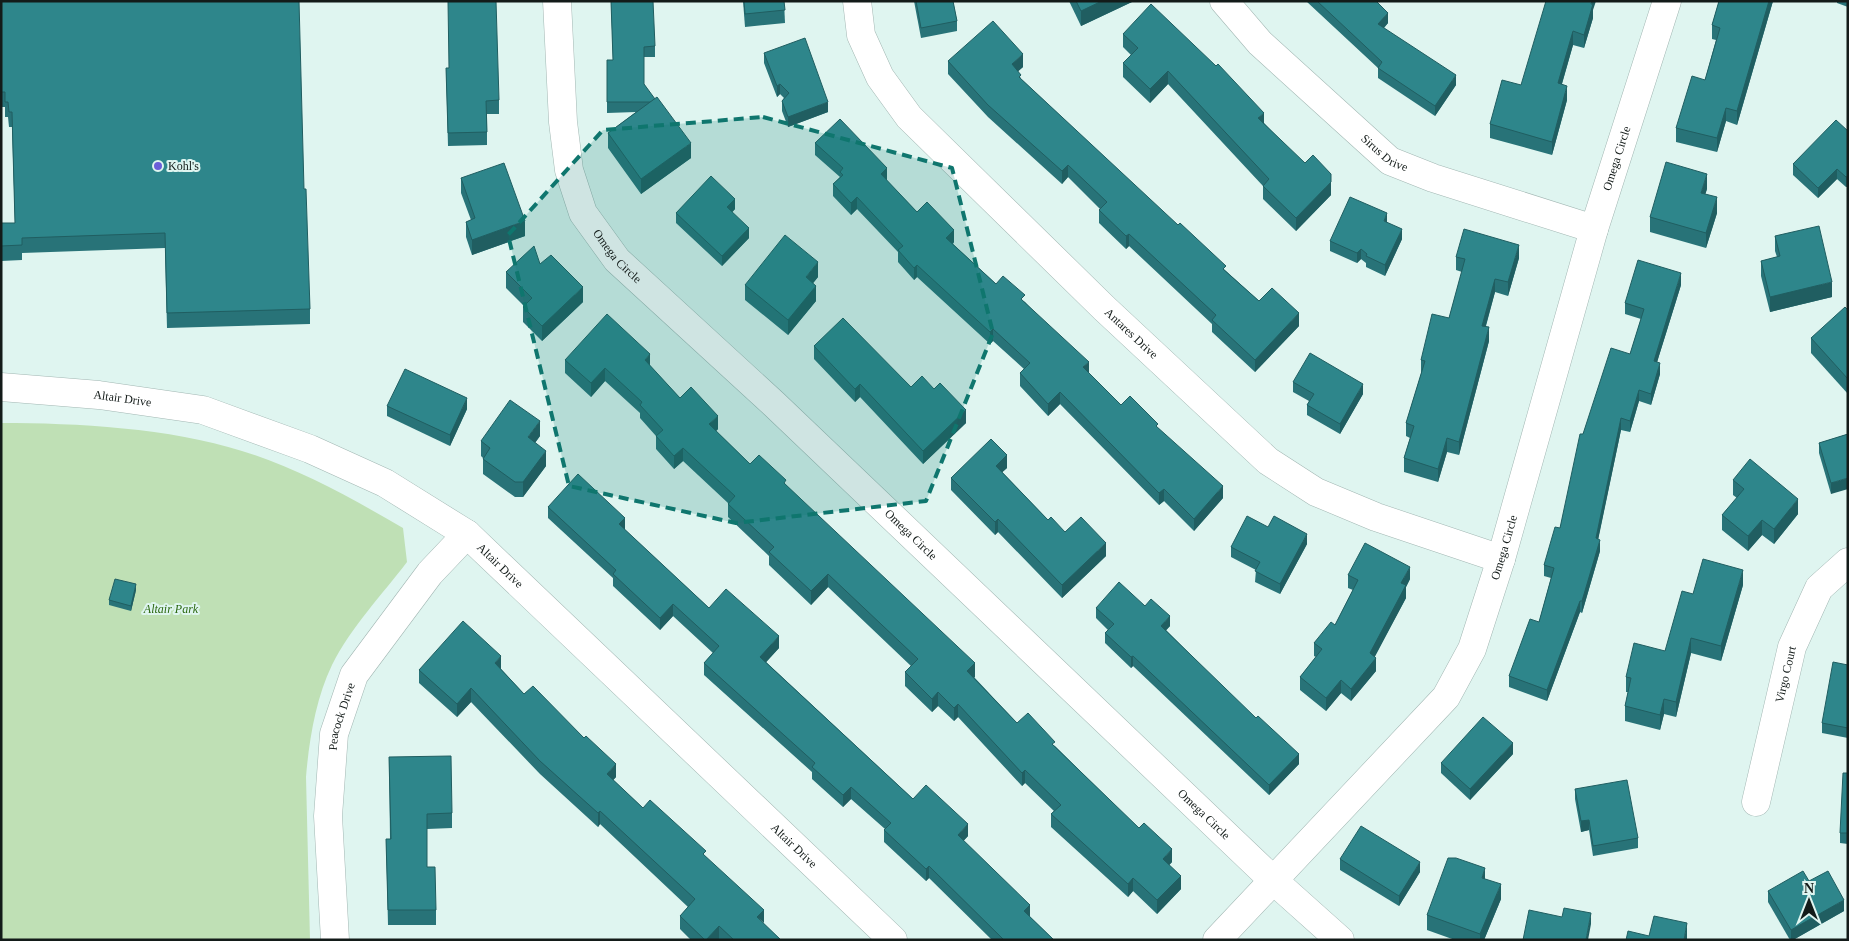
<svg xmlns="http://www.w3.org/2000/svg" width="1849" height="941" font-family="'Times New Roman',serif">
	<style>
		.green { fill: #bfe0b5 }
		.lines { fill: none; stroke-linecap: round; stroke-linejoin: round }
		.minor-casing { stroke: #a2b7b3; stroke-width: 29 }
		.minor { stroke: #fff; stroke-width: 28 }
		.wall { fill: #287378 }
		.shaded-wall { fill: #205e61 }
		.building { fill: #2e868b; stroke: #205e61 }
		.marked { fill: #0f766e; fill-opacity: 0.2; stroke: #0f766e; stroke-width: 4; stroke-dasharray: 10 6; stroke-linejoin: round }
		.poi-dot { fill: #6b5ed8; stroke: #dff5f0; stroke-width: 2 }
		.labels { text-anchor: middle; stroke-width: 4; stroke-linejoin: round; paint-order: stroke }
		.street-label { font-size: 12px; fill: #131b19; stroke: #dff5f0 }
		.poi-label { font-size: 12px; fill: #131b19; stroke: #dff5f0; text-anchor: start }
		.park-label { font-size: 12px; font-style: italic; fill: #2b6810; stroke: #dff5f0 }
	</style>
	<rect width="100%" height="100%" fill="#dff5f0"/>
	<path class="green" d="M1,423C77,423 170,428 242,451C298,468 353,499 403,528L407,562C382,595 351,627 332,665C316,698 309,740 306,777L310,940H1Z"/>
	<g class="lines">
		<defs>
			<g id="minor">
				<path id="s1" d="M557,1L563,122L569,170L583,213L617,260L774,404L1274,881L1340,940"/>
				<path id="s2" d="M857,1L861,35L880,77L909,117L1104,308L1268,461L1316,492L1376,517L1501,559"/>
				<path id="s3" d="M1224,1L1260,43L1390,161L1433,178L1594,229"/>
				<path id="s4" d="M1,387L99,395L203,410L310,449L385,483L467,534L893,940"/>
				<path id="s5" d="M1756,802L1792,647L1819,588L1848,562"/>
				<path id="s6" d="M335,940L328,816L334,734L354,675L430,573L467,534"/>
				<path id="s7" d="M1217,940L1446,697L1472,649L1501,559L1594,229L1667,1"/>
			</g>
		</defs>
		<use href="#minor" class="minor-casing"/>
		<use href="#minor" class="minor"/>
	</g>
	<g class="wall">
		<polygon points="1,1 304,189 310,309 310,324 167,328 165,248 22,253 22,260 1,261 1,223 15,223 12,127 9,127 8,117 5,117 5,107 1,107"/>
		<polygon points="611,1 655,46 655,57 644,57 644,84 691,158 641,194 608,148 608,133 636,112 607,113 607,60 613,60"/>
		<polygon points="743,1 784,1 785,23 745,27"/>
		<polygon points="914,1 953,1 957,21 957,31 921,38"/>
		<polygon points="1069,1 1134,1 1081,26"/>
		<polygon points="1306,1 1376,1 1388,23 1384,28 1456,85 1435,116 1378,78 1378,68"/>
		<polygon points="1719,1 1773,1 1737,125 1726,121 1717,152 1676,142 1676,128 1705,80 1716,40 1712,39 1712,25"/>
		<polygon points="1837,1 1848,1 1848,7 1837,3"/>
		<polygon points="1593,10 1593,18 1584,48 1573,45 1562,84 1567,100 1552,155 1490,138 1490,124 1521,85"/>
		<polygon points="1123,34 1264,123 1331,195 1296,231 1263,199 1263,186 1168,84 1150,103 1123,77 1123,63 1131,55 1123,47"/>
		<polygon points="764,53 828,112 788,127 782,111 782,101 784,98 780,94 777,97 764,63"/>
		<polygon points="948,61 1023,67 1018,71 1021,79 1226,271 1259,301 1299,326 1255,372 1212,332 1212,324 1129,246 1126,249 1099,223 1099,210 1100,209 1068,177 1062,184 988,117 948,74"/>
		<polygon points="446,68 449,68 499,100 499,114 487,114 487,145 448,146"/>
		<polygon points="1848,131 1848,186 1846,187 1837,179 1818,198 1793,175 1793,164"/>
		<polygon points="815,143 887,181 917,212 954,242 953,244 996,284 1025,302 1089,373 1121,405 1158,428 1223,498 1194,531 1164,501 1159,505 1060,404 1048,416 1020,386 1020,373 1024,369 993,341 990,344 917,277 914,280 898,262 898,252 857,209 851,215 833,196 833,184 840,177 815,155"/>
		<polygon points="461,178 525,236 472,255 466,237 466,222 471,220 461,193"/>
		<polygon points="1707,189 1705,194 1717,213 1706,248 1650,232 1650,217"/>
		<polygon points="735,209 732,212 749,238 722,266 676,223 676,213"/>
		<polygon points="1387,222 1402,239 1385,276 1366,267 1366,263 1361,259 1357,263 1330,251 1330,241"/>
		<polygon points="1775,236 1832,297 1770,312 1761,276 1761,261 1777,257 1775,251"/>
		<polygon points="1456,257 1519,258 1508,296 1495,292 1486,326 1489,341 1459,455 1447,452 1438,482 1404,472 1404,458 1410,438 1406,436 1406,423 1421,374 1421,360 1449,318 1462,272 1456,270"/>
		<polygon points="540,264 583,302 542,341 523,322 523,307 524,306 506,288 506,272"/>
		<polygon points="818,277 813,283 816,301 788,335 745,300 745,285"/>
		<polygon points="1681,285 1657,362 1660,374 1651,405 1639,401 1630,432 1621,430 1598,539 1600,551 1582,613 1580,612 1547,701 1509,687 1509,676 1539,622 1551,578 1544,576 1544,565 1560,528 1583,434 1630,354 1641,319 1625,314 1625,303"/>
		<polygon points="1848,310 1848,394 1811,353 1811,338"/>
		<polygon points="814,346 911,387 966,423 923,464 860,397 855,402 814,359"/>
		<polygon points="565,360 650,366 680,398 718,429 716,431 750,464 786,485 975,677 974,677 1017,723 1055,746 1172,862 1169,865 1181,889 1157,914 1133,891 1128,897 1051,827 1051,814 1054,811 1025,783 1022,786 958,717 954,721 938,706 932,712 905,686 905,672 911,666 828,587 811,605 769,565 769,556 728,517 728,503 683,461 674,469 656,449 656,436 640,418 640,413 605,381 591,397 565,373"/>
		<polygon points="1293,382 1363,394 1340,434 1307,415 1307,405 1309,401 1293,392"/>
		<polygon points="387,406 467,409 450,446 387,416"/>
		<polygon points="1848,434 1831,494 1819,453 1819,443"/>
		<polygon points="540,436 535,443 546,466 523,497 515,497 483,474 483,458 481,456 481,441"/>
		<polygon points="1007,468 1002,472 1048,520 1065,532 1106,556 1062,598 998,532 995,535 951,490 951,478"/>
		<polygon points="1733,480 1798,514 1774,544 1762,535 1748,551 1722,530 1722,515 1737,498 1733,495"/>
		<polygon points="548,507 625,530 709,608 779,648 766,662 913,799 968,836 963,841 1030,917 1054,940 992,940 929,878 926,881 884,842 884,830 885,829 851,799 843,807 812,779 812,772 704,675 704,663 713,653 673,616 660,630 613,586 613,578 548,518"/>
		<polygon points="1268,527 1307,544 1280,594 1255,582 1256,570 1231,557 1231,547"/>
		<polygon points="1348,575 1410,579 1406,587 1406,598 1374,657 1376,671 1351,701 1341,693 1326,711 1300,690 1300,677 1316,657 1314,656 1314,643 1335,625 1353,590 1348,588"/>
		<polygon points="1743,585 1721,661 1691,653 1676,717 1664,714 1660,730 1625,721 1625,706 1628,692 1626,692 1626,677 1665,651 1693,594"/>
		<polygon points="136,590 131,611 109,605 109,600"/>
		<polygon points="1145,606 1170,626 1166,630 1299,764 1269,795 1133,666 1131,668 1105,643 1105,633 1108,630 1096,618 1096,608"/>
		<polygon points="1848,665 1848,738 1822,733 1822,723"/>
		<polygon points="501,669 524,694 616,777 613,780 643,808 706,857 763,924 781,940 691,940 680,929 680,916 688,907 600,824 598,827 540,774 471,702 457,717 419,683 419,670"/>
		<polygon points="1513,754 1470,800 1441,773 1441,763"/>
		<polygon points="389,757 452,813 452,828 427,829 427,867 436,910 436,925 388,925 386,839 390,839"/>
		<polygon points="1848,773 1848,844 1840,843 1840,833"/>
		<polygon points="1575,789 1638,838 1638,848 1593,856 1589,830 1581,832 1575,799"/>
		<polygon points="1340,859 1420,872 1399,906 1340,870"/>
		<polygon points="1485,879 1501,899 1484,940 1455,940 1427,930 1427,915"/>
		<polygon points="1809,881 1844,911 1793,940 1790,940 1768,902 1768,891"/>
	</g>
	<g class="shaded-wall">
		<polygon points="1102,1 1134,1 1081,26 1081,11"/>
		<polygon points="1592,1 1596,1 1593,10 1593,18 1584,48 1584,35"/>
		<polygon points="1769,1 1773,1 1737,125 1737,111"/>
		<polygon points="1388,13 1388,23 1378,34 1378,24"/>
		<polygon points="1573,31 1573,45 1558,97 1558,83"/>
		<polygon points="1023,54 1023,67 1012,77 1012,64"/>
		<polygon points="1168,71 1168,84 1150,103 1150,89"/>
		<polygon points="1456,75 1456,85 1435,116 1435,106"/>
		<polygon points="780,84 780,94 777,97 777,86"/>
		<polygon points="1567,86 1567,100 1552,155 1552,142"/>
		<polygon points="828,102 828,112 788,127 788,117"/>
		<polygon points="1726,108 1726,121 1717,152 1717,138"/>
		<polygon points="1264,113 1264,126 1258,118"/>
		<polygon points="691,143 691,158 641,194 641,179"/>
		<polygon points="1068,165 1068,177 1062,184 1062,171"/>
		<polygon points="887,168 887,181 881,174"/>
		<polygon points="1837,169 1837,179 1818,198 1818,188"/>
		<polygon points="1707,174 1707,189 1701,208 1701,193"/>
		<polygon points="1848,176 1848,186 1846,187 1846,177"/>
		<polygon points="1331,182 1331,195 1296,231 1296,218"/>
		<polygon points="857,197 857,209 851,215 851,203"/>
		<polygon points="1717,197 1717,213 1706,248 1706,233"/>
		<polygon points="735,199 735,209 727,218 727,207"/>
		<polygon points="1387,213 1387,224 1384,221"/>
		<polygon points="525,221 525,236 472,255 472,240"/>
		<polygon points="749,228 749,238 722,266 722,256"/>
		<polygon points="1402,229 1402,239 1385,276 1385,265"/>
		<polygon points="954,230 954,242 946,250 946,238"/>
		<polygon points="1129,234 1129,246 1126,249 1126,236"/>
		<polygon points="1519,245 1519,258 1508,296 1508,282"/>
		<polygon points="1361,249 1361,259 1357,263 1357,253"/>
		<polygon points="818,262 818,277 806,292 806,277"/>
		<polygon points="917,265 917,277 914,280 914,268"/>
		<polygon points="1681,273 1681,285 1654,372 1654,361"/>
		<polygon points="1495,279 1495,292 1482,339 1482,326"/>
		<polygon points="1832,282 1832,297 1770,312 1770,297"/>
		<polygon points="816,286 816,301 788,335 788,320"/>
		<polygon points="583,287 583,302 542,341 542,326"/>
		<polygon points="1299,313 1299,326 1255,372 1255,360"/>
		<polygon points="1489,327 1489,341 1459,455 1459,442"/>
		<polygon points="993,329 993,341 990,344 990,332"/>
		<polygon points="650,354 650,367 645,360"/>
		<polygon points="1089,362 1089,374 1083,367"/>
		<polygon points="1660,363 1660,374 1651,405 1651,394"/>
		<polygon points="605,368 605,381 591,397 591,383"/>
		<polygon points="860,384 860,397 855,402 855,389"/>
		<polygon points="1363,384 1363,394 1340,434 1340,424"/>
		<polygon points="1639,390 1639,401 1630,432 1630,421"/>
		<polygon points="1060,392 1060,404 1048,416 1048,404"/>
		<polygon points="467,398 467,409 450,446 450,435"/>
		<polygon points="966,410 966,423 923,464 923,451"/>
		<polygon points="718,416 718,429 709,438 709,424"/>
		<polygon points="1621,418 1621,430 1596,550 1596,538"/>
		<polygon points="540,421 540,436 528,452 528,437"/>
		<polygon points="1447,438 1447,452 1438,482 1438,469"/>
		<polygon points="683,448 683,461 674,469 674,456"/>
		<polygon points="546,451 546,466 523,497 523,482"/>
		<polygon points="1007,455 1007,468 996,478 996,466"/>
		<polygon points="1848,478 1848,489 1831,494 1831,483"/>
		<polygon points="1223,486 1223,498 1194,531 1194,519"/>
		<polygon points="1164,489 1164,501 1159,505 1159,493"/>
		<polygon points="1798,499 1798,514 1774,544 1774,529"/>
		<polygon points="625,518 625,530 619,524"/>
		<polygon points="998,519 998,532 995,535 995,522"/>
		<polygon points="1762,520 1762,535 1748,551 1748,536"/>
		<polygon points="1307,534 1307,544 1280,594 1280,584"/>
		<polygon points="1600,540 1600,551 1582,613 1582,601"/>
		<polygon points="1106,543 1106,556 1062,598 1062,585"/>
		<polygon points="1410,567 1410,579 1406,587 1406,598 1370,666 1370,653 1401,583"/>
		<polygon points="1743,570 1743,585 1721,661 1721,646"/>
		<polygon points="828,574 828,587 811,605 811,591"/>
		<polygon points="136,584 136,590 131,611 131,606"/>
		<polygon points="1580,601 1580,612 1547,701 1547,690"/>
		<polygon points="673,604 673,616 660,630 660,618"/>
		<polygon points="1170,616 1170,626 1161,636 1161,626"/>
		<polygon points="779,636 779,648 760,669 760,657"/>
		<polygon points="1691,638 1691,653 1676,717 1676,702"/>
		<polygon points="501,656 501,669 495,676 495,663"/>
		<polygon points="1133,656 1133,666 1131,668 1131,657"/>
		<polygon points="1376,658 1376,671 1351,701 1351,689"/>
		<polygon points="975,663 975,677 967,684 967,671"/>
		<polygon points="1341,680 1341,693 1326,711 1326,698"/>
		<polygon points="471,688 471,702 457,717 457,704"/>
		<polygon points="938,692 938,706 932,712 932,699"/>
		<polygon points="1664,699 1664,714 1660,730 1660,715"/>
		<polygon points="958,704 958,717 954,721 954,708"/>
		<polygon points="1513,743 1513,754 1470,800 1470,789"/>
		<polygon points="1299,754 1299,764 1269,795 1269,785"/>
		<polygon points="616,764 616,777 607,787 607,774"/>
		<polygon points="1025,770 1025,783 1022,786 1022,773"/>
		<polygon points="851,787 851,799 843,807 843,795"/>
		<polygon points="600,811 600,824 598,827 598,813"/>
		<polygon points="1589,820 1589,830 1581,832 1581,821"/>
		<polygon points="968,824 968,836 958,847 958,835"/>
		<polygon points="1172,849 1172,862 1163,872 1163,859"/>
		<polygon points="1420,862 1420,872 1399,906 1399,896"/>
		<polygon points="929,866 929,878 926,881 926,869"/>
		<polygon points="1485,868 1485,883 1482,878"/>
		<polygon points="1181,876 1181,889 1157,914 1157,900"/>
		<polygon points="1133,878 1133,891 1128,897 1128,884"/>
		<polygon points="1501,884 1501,899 1484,940 1480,940 1480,934"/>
		<polygon points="1844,900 1844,911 1793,940 1791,940 1791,930"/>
		<polygon points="1030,905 1030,917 1024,911"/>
		<polygon points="764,910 764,923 757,917"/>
		<polygon points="1591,913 1591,924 1588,940 1586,940"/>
		<polygon points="1687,923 1687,940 1684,940"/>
		<polygon points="719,926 719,940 706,940"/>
	</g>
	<g class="building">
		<polygon points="1,1 299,1 304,189 306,189 310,309 167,313 165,233 22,238 22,245 1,246 1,223 15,223 12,112 9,112 8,102 5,102 5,92 1,92"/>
		<polygon points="448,1 496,1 499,100 486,101 487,132 448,133 446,68 449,68"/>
		<polygon points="611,1 653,1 655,46 644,47 644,84 655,99 651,102 607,102 607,60 613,60"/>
		<polygon points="744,1 784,1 785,10 745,14"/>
		<polygon points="916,1 953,1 957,21 921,28"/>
		<polygon points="1076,1 1102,1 1081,11"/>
		<polygon points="1317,1 1376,1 1388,13 1378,24 1456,75 1435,106 1378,68 1382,62"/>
		<polygon points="1546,1 1592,1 1591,4 1593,4 1584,35 1573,31 1558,83 1567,86 1552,142 1490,124 1502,80 1521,85"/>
		<polygon points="1719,1 1769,1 1737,111 1726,108 1717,138 1676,128 1692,76 1705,80 1720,28 1712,25"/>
		<polygon points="1151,4 1216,66 1218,64 1264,113 1258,118 1305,163 1313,155 1331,174 1331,182 1296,218 1263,186 1269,179 1168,71 1150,89 1123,63 1138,48 1123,34"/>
		<polygon points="993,21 1023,54 1012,64 1021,75 1019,77 1178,225 1180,223 1226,266 1223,269 1259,301 1272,288 1299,313 1255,360 1212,320 1216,315 1129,234 1126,236 1099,210 1107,202 1068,165 1062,171 988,105 948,61"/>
		<polygon points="805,38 828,102 788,117 782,101 789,93 780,84 777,86 764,53"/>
		<polygon points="657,97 691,143 641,179 608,133"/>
		<polygon points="840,119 887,168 881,174 917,212 927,202 954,230 946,238 996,284 1003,276 1025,295 1021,299 1089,362 1083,367 1121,405 1130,396 1158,424 1156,426 1223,486 1194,519 1164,489 1159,493 1060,392 1048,404 1020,373 1030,363 993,329 990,332 917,265 914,268 898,250 903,246 857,197 851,203 833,184 843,175 840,172 843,168 815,143"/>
		<polygon points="1836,120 1848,131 1848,176 1846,177 1837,169 1818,188 1793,164"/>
		<polygon points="1666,162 1707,174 1701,193 1717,197 1706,233 1650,217"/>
		<polygon points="504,163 525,221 472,240 466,222 475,218 461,178"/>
		<polygon points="711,176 735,199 727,207 749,228 722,256 676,213"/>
		<polygon points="1350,197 1387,213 1384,221 1402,229 1385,265 1366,256 1367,254 1361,249 1357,253 1330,241"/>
		<polygon points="1819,226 1832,282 1770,297 1761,261 1780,256 1775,236"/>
		<polygon points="1464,229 1519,245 1508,282 1495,279 1482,326 1489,327 1459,442 1447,438 1438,469 1404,458 1414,426 1406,423 1425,361 1421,360 1432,314 1449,318 1465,259 1456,257"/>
		<polygon points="785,235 818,262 806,277 816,286 788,320 745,285"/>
		<polygon points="534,246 540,264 551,255 583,287 542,326 523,307 532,298 506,272"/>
		<polygon points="1638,260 1681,273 1654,361 1660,363 1651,394 1639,390 1630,421 1621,418 1596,538 1600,540 1582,601 1580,601 1547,690 1509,676 1530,619 1539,622 1554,568 1544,565 1555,527 1560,528 1580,434 1583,434 1611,348 1630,354 1644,309 1625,303"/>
		<polygon points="1845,307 1848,310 1848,379 1811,338"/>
		<polygon points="607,314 650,354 645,360 680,398 691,387 718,416 709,424 750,464 759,455 786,480 784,483 975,663 967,671 1017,723 1028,713 1055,742 1052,744 1139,828 1144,823 1172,849 1163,859 1181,876 1157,900 1133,878 1128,884 1051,814 1061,805 1025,770 1022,773 958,704 954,708 938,692 932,699 905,672 918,659 828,574 811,591 769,552 774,547 728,504 735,496 683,448 674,456 656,436 663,430 640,405 642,402 605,368 591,383 565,360"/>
		<polygon points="843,318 911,387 922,376 934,389 940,383 966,410 923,451 860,384 855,389 814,346"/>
		<polygon points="1310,353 1363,384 1340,424 1307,405 1314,394 1293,382"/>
		<polygon points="405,369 467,398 450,435 387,406"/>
		<polygon points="510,400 540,421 528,437 546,451 523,482 515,482 483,459 490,448 481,441"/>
		<polygon points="1848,434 1848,478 1831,483 1819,443"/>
		<polygon points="991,439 1007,455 996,466 1048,520 1051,517 1065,532 1081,517 1106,543 1062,585 998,519 995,522 951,478"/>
		<polygon points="1750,459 1798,499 1774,529 1762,520 1748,536 1722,515 1744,489 1733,480"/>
		<polygon points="578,474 625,518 619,524 709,608 726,589 779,636 760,657 913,799 926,785 968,824 958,835 1030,905 1024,911 1054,940 1004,940 929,866 926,869 884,830 891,823 851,787 843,795 812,767 815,763 704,663 719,646 673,604 660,618 613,574 616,570 548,507"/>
		<polygon points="1247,516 1268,527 1274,516 1307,534 1280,584 1255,571 1260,562 1231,547"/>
		<polygon points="1365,543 1410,567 1401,583 1406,585 1370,653 1376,658 1351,689 1341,680 1326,698 1300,677 1322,649 1314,643 1331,622 1335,625 1358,580 1348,575"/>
		<polygon points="1703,559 1743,570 1721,646 1691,638 1676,702 1664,699 1660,715 1625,706 1631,678 1626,677 1634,643 1665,651 1682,591 1693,594"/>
		<polygon points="115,579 136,584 131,606 109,600"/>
		<polygon points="1119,582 1145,606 1151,599 1170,616 1161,626 1256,718 1258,716 1299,754 1269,785 1133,656 1131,657 1105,633 1114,624 1096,608"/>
		<polygon points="463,621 501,656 495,663 524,694 533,686 584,738 586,736 616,764 607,774 643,808 650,800 706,851 703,854 764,910 757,917 781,940 734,940 719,926 706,940 705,940 680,916 695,899 600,811 598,813 540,761 471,688 457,704 419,670"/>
		<polygon points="1833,662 1848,665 1848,728 1822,723"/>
		<polygon points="1483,717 1513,743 1470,789 1441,763"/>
		<polygon points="451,756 452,813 427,814 427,867 435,867 436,910 388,910 386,839 391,839 389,757"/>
		<polygon points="1843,773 1848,773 1848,833 1840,833"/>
		<polygon points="1627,780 1638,838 1593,846 1589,820 1581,821 1575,789"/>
		<polygon points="1361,826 1420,862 1399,896 1340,859"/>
		<polygon points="1448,858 1456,858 1485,868 1482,878 1501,884 1480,934 1427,915"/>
		<polygon points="1803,871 1809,881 1828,871 1844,900 1791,930 1768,891"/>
		<polygon points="1564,908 1591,913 1586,940 1523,940 1529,910 1562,917"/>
		<polygon points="1654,916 1687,923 1684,940 1626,940 1628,931 1649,936"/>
	</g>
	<path class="marked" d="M763,117L952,168L993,333L926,501L736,523L569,486L508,235L603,130Z"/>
	<circle class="poi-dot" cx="158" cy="166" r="5"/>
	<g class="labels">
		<g class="street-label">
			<text dy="4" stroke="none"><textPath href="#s3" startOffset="222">Sirus Drive</textPath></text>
			<text dy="4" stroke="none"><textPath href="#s7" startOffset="900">Omega Circle</textPath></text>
			<text dy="4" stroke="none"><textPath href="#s1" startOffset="270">Omega Circle</textPath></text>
			<text dy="4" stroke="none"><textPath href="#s2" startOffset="440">Antares Drive</textPath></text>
			<text dy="4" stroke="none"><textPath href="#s4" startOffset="122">Altair Drive</textPath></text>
			<text dy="4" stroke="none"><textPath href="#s1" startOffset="675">Omega Circle</textPath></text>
			<text dy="4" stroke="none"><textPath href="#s7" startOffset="495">Omega Circle</textPath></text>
			<text dy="4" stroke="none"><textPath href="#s4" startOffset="542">Altair Drive</textPath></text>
			<text dy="4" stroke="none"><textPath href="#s5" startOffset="131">Virgo Court</textPath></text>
			<text dy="4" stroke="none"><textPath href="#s6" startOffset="225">Peacock Drive</textPath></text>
			<text dy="4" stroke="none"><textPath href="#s1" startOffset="1080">Omega Circle</textPath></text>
			<text dy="4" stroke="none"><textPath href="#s4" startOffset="948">Altair Drive</textPath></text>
		</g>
		<g class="poi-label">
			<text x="168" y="170">Kohl's</text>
		</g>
		<g class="park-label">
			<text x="171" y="613">Altair Park</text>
		</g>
	</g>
	<rect width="1849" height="941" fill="none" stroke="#131b19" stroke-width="5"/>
	<g transform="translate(1809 901)" stroke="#dff5f0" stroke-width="4" paint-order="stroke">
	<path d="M0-4L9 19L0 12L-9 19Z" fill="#131b19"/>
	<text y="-8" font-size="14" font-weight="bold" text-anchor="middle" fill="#131b19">N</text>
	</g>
</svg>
